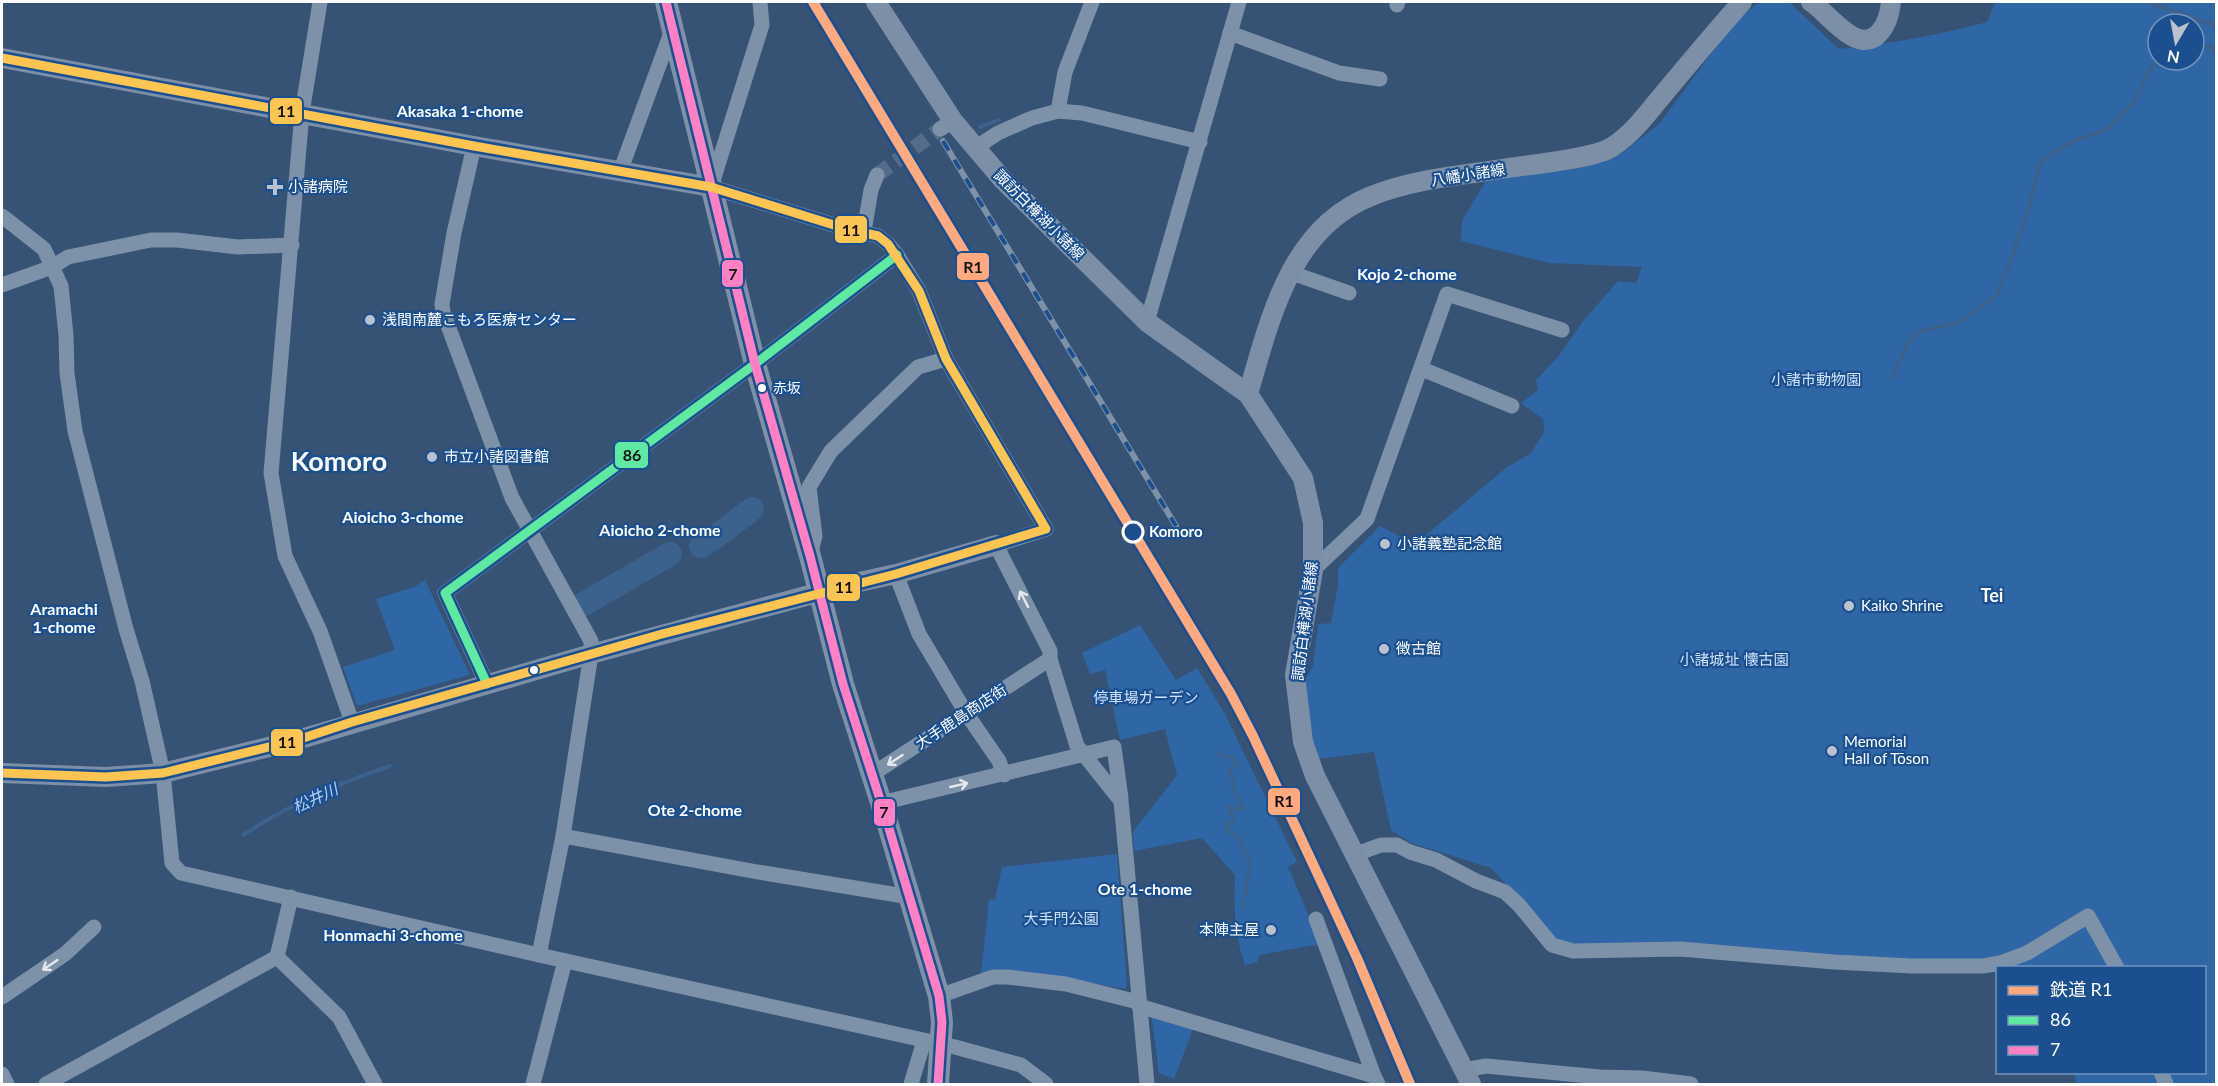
<svg xmlns="http://www.w3.org/2000/svg" width="2218" height="1086" font-family="Lato,'Noto Sans JP',sans-serif">
	<style>
		.green { fill: #2f66a5; fill-rule: evenodd }
		.lines { fill: none; stroke-linecap: round; stroke-linejoin: round }
		.stream { stroke: #3b618d; stroke-width: 4 }
		.river { stroke: #3b618d; stroke-width: 24 }
		.minor-tunnel { stroke: #546c89; stroke-width: 15; stroke-dasharray: 15 8; stroke-linecap: butt }
		.minor { stroke: #7d92a8; stroke-width: 15 }
		.major { stroke: #7d8ea7; stroke-width: 20 }
		.highway { stroke: #7e92a7; stroke-width: 22 }
		.rail-casing { stroke: #7e92a7; stroke-width: 6 }
		.rail { stroke: #1b4f8f; stroke-width: 4; stroke-dasharray: 11; stroke-linecap: butt }
		.bus-1-casing { stroke: #1b4f8f; stroke-width: 14 }
		.bus-2-casing { stroke: #1b4f8f; stroke-width: 14 }
		.bus-3-casing { stroke: #1b4f8f; stroke-width: 14 }
		.bus-1 { stroke: #60e9a3; stroke-width: 9 }
		.bus-2 { stroke: #ff80c5; stroke-width: 9 }
		.bus-3 { stroke: #fcc553; stroke-width: 9 }
		.rail-1-casing { stroke: #1b4f8f; stroke-width: 15 }
		.rail-1 { stroke: #ffa980; stroke-width: 10 }
		.oneway { stroke: #e5e9ee }
		.poi-dot { fill: #b9c2ce; stroke: #1b4f8f; stroke-width: 2 }
		.bus-dot { fill: #fff; stroke: #1b4f8f; stroke-width: 2 }
		.stop-dot { fill: #1b4f8f; stroke: #fff; stroke-width: 3 }
		.labels { text-anchor: middle; stroke-width: 4.5; stroke-linejoin: round; paint-order: stroke }
		.bus-label { font-size: 14px; fill: #fff; stroke: #1b4f8f; text-anchor: start }
		.street-label { font-size: 15px; fill: #fff; stroke: #1b4f8f }
		.poi-label { font-size: 15px; fill: #fff; stroke: #1b4f8f; text-anchor: start }
		.park-label { font-size: 15px; fill: #cfe3fa; stroke: #1b4f8f }
		.stop-label { font-size: 15px; font-weight: bold; fill: #fff; stroke: #1b4f8f; text-anchor: start }
		.neighbourhood-label { font-size: 16px; font-weight: bold; fill: #fff; stroke: #1b4f8f }
		.water-label { font-size: 16px; font-style: italic; fill: #b5d3f5; stroke: #1b4f8f }
		.quarter-label { font-size: 18px; font-weight: bold; fill: #fff; stroke: #1b4f8f }
		.town-label { font-size: 27px; font-weight: bold; fill: #fff; stroke: #1b4f8f }
		.line-badge { stroke: #1b4f8f; stroke-width: 2 }
		.pale-badge-label { font-size: 16px; text-anchor: middle; font-weight: bold; fill: #111 }
	</style>
	<rect width="100%" height="100%" fill="#365274"/>
	<g class="green">
		<path d="M1759,2H1789L1839,49C1889,44 1938,35 1987,22L1995,2H2216V1084H2076L2074,1073L2204,1072V968L2010,967L1890,959L1560,943L1491,868L1411,843L1391,830L1374,752L1318,759L1310,739L1305,693L1306,678L1313,666L1318,624L1331,623L1338,585V568L1380,526L1405,539L1420,540L1506,468L1531,453L1544,432L1543,419L1521,403L1538,390L1536,380L1558,357L1583,321L1618,281L1636,283L1642,267L1549,263L1461,241L1462,221L1485,182L1621,154L1659,124L1734,23ZM2158,24H2194V60H2158Z"/>
		<polygon points="425,580 470,675 357,706 343,667 395,650 376,599 414,587"/>
		<path d="M1140,625L1176,680L1197,668L1224,712L1297,862L1288,867L1321,944L1259,955L1257,962L1245,965C1234,934 1234,908 1235,875L1202,838L1134,851L1133,832L1177,775L1165,729L1120,740L1105,670L1090,674L1082,653Z"/>
		<polygon points="1117,854 1127,985 1125,989 1064,978 981,973 989,899 995,900 1002,867"/>
		<polygon points="1151,1013 1194,1027 1174,1079 1159,1073"/>
	</g>
	<g class="lines">
		<g class="stream">
			<polyline points="2147,2 2216,26"/>
			<polyline points="2194,42 2216,49"/>
			<polyline points="980,127 999,120"/>
			<polyline points="1892,378 1908,343 1918,332 1960,322 1996,296 2008,268 2028,210 2039,166 2046,158 2073,141 2108,129 2134,102 2149,71 2158,60"/>
			<polyline points="1220,753 1222,756 1233,757 1237,764 1228,771 1233,778 1233,789 1244,808 1237,810 1230,806 1228,811 1234,818 1232,822 1226,825 1226,829 1239,839 1250,863 1245,895"/>
			<path d="M243,835C287,806 339,783 390,766"/>
			<polyline points="1242,907 1244,902"/>
		</g>
		<g class="river">
			<polyline points="701,546 717,536 752,509"/>
			<polyline points="582,605 670,554"/>
		</g>
		<polyline class="minor-tunnel" points="877,175 940,129"/>
		<g class="minor">
			<polyline points="320,2 302,113 271,473 285,556 320,631 352,722"/>
			<polyline points="760,2 762,25 711,187 847,229 878,236 888,244 897,255 919,291 946,359 1046,529 996,545 1050,651 1050,659 1077,746 1121,801 1147,1084"/>
			<polyline points="1397,5 1398,2"/>
			<polyline points="1230,33 1339,73 1380,79"/>
			<polyline points="1058,111 1065,72 1092,2"/>
			<polyline points="940,129 953,121"/>
			<polyline points="474,146 454,233 442,304 443,312 512,498 591,641 591,654 563,836 539,955"/>
			<polyline points="975,148 998,133 1032,118 1058,111 1082,113 1200,142"/>
			<polyline points="620,172 672,30"/>
			<polyline points="2,216 44,249 61,286 66,335 67,373 75,431 126,629 142,681 163,773 172,863 181,873 539,955 955,1047 1021,1065 1046,1084"/>
			<polyline points="864,231 871,190 877,175"/>
			<polyline points="1289,272 1349,293"/>
			<polyline points="2,285 52,267 68,257 151,240 177,240 238,247 292,245"/>
			<polyline points="1147,322 1239,2"/>
			<polyline points="1422,369 1512,406"/>
			<polyline points="812,548 815,536 809,487 831,451 918,367 946,359"/>
			<polyline points="1313,570 1367,519 1447,294 1562,330"/>
			<polyline points="896,574 919,634 966,713 999,761 1004,775"/>
			<polyline points="487,684 445,593 755,364 897,255"/>
			<polyline points="871,775 1050,659"/>
			<polyline points="881,803 1114,747 1121,798"/>
			<polyline points="563,836 752,871 910,897"/>
			<polyline points="1356,854 1381,845 1397,845 1410,852 1436,860 1476,881 1505,892 1519,905 1552,945 1573,951 1680,949 1834,962 1912,966 1983,966 2000,963 2027,953 2088,916 2117,968"/>
			<polyline points="1316,919 1374,1076"/>
			<polyline points="277,957 339,1017 375,1084"/>
			<polyline points="939,996 993,977 1007,977 1066,984 1138,1002"/>
			<polyline points="2,997 65,954 94,927"/>
			<polyline points="1139,1006 1374,1076 1378,1084"/>
			<polyline points="1464,1070 1486,1066 1600,1077 1642,1078 1691,1084"/>
			<polyline points="2161,1072 2166,1084"/>
			<polyline points="2,1074 7,1084"/>
			<polyline points="46,1084 277,957 291,897"/>
			<polyline points="533,1084 565,961"/>
			<polyline points="911,1084 924,1041"/>
		</g>
		<g class="major">
			<polyline points="876,2 953,121 1003,180 1147,322 1248,394 1303,478 1313,523 1313,570 1295,675 1303,742 1315,776 1471,1084"/>
			<path d="M1811,2C1828,12 1858,58 1880,32C1887,24 1890,12 1891,2"/>
			<polyline points="2,58 474,146 711,187"/>
			<path d="M1248,394C1270,320 1289,230 1369,197C1414,178 1467,175 1515,167C1538,164 1595,158 1612,147C1634,133 1649,111 1666,91C1691,61 1716,31 1742,2"/>
			<polyline points="2,773 106,777 163,773 297,740 591,654 850,584 896,574 996,545"/>
		</g>
		<polyline class="highway" points="666,2 755,364 810,556 843,684 885,815 939,996 942,1022 938,1084"/>
		<defs>
			<polyline id="rail" points="943,141 1176,526"/>
		</defs>
		<use href="#rail" class="rail-casing"/>
		<use href="#rail" class="rail"/>
		<defs>
			<polyline id="bus-1" points="487,684 445,593 755,364 897,255"/>
			<polyline id="bus-2" points="666,2 755,364 810,556 843,684 885,815 939,996 942,1022 938,1084"/>
			<polyline id="bus-3" points="2,58 474,146 711,187 847,229 878,236 888,244 919,291 946,359 1046,529 896,574 662,634 352,722 297,740 163,773 106,777 2,773"/>
		</defs>
		<use href="#bus-1" class="bus-1-casing"/>
		<use href="#bus-2" class="bus-2-casing"/>
		<use href="#bus-3" class="bus-3-casing"/>
		<use href="#bus-1" class="bus-1"/>
		<use href="#bus-2" class="bus-2"/>
		<use href="#bus-3" class="bus-3"/>
		<defs>
			<polyline id="rail-1" points="813,2 1231,694 1253,736 1357,958 1410,1084"/>
		</defs>
		<use href="#rail-1" class="rail-1-casing"/>
		<use href="#rail-1" class="rail-1"/>
	</g>
	<defs><path id="oneway-shaft" d="M-6 0H5M1.5-3L5.5 0L1.5 3" fill="none" stroke-width="1.6" stroke-linecap="round" stroke-linejoin="round" transform="scale(1.5)"/></defs>
	<g class="oneway">
		<use href="#oneway-shaft" transform="translate(1024 599) rotate(-117)"/>
		<use href="#oneway-shaft" transform="translate(895 760) rotate(147)"/>
		<use href="#oneway-shaft" transform="translate(959 785) rotate(-13)"/>
		<use href="#oneway-shaft" transform="translate(50 965) rotate(146)"/>
	</g>
	<g class="poi-dot">
		<path d="M272 178h6v6h6v6h-6v6h-6v-6h-6v-6h6z"/>
		<circle cx="370" cy="320" r="6"/>
		<circle cx="432" cy="457" r="6"/>
		<circle cx="1385" cy="544" r="6"/>
		<circle cx="1849" cy="606" r="6"/>
		<circle cx="1384" cy="649" r="6"/>
		<circle cx="1832" cy="751" r="6"/>
		<circle cx="1271" cy="930" r="6"/>
	</g>
	<g class="bus-dot">
		<circle cx="762" cy="388" r="5"/>
		<circle cx="534" cy="670" r="5"/>
	</g>
	<circle class="stop-dot" cx="1133" cy="532" r="10"/>
	<g class="labels">
		<g class="bus-label">
			<text x="773" y="393">赤坂</text>
		</g>
		<g class="street-label">
			<text transform="translate(1468 175) rotate(-9)" y="5">八幡小諸線</text>
			<text transform="translate(1039 215) rotate(45)" y="5">諏訪白樺湖小諸線</text>
			<text transform="translate(1305 621) rotate(-83)" y="5">諏訪白樺湖小諸線</text>
			<text transform="translate(961 717) rotate(-33)" y="5">大手鹿島商店街</text>
		</g>
		<g class="poi-label">
			<text x="288" y="192">小諸病院</text>
			<text x="382" y="325">浅間南麓こもろ医療センター</text>
			<text x="444" y="462">市立小諸図書館</text>
			<text x="1397" y="549">小諸義塾記念館</text>
			<text x="1861" y="611">Kaiko Shrine</text>
			<text x="1396" y="654">徴古館</text>
			<text x="1844" y="747">Memorial<tspan x="1844" dy="17">Hall of Tōson</tspan></text>
			<text x="1259" y="935" text-anchor="end">本陣主屋</text>
		</g>
		<g class="park-label">
			<text x="1816" y="385">小諸市動物園</text>
			<text x="1734" y="665">小諸城址 懐古園</text>
			<text x="1146" y="703">停車場ガーデン</text>
			<text x="1061" y="924">大手門公園</text>
		</g>
		<g class="stop-label">
			<text x="1149" y="537">Komoro</text>
		</g>
		<g class="neighbourhood-label">
			<text x="460" y="117">Akasaka 1-chome</text>
			<text x="1407" y="280">Kojo 2-chome</text>
			<text x="403" y="523">Aioicho 3-chome</text>
			<text x="660" y="536">Aioicho 2-chome</text>
			<text x="64" y="615">Aramachi<tspan x="64" dy="18">1-chome</tspan></text>
			<text x="695" y="816">Ote 2-chome</text>
			<text x="1145" y="895">Ote 1-chome</text>
			<text x="393" y="941">Honmachi 3-chome</text>
		</g>
		<g class="water-label">
			<text transform="translate(315 798) rotate(-25)" y="6">松井川</text>
		</g>
		<g class="quarter-label">
			<text x="1992" y="602">Tei</text>
		</g>
		<g class="town-label">
			<text x="339" y="471">Komoro</text>
		</g>
	</g>
	<g class="line-badge">
		<rect x="269" y="97" width="34" height="28" rx="6" fill="#fcc553"/>
		<rect x="834" y="215" width="34" height="29" rx="6" fill="#fcc553"/>
		<rect x="956" y="252" width="34" height="29" rx="6" fill="#ffa980"/>
		<rect x="721" y="259" width="23" height="29" rx="6" fill="#ff80c5"/>
		<rect x="614" y="441" width="35" height="28" rx="6" fill="#60e9a3"/>
		<rect x="826" y="573" width="35" height="29" rx="6" fill="#fcc553"/>
		<rect x="270" y="728" width="34" height="29" rx="6" fill="#fcc553"/>
		<rect x="1267" y="787" width="34" height="29" rx="6" fill="#ffa980"/>
		<rect x="873" y="798" width="23" height="29" rx="6" fill="#ff80c5"/>
	</g>
	<g class="pale-badge-label">
		<text x="286" y="117">11</text>
		<text x="851" y="236">11</text>
		<text x="973" y="273">R1</text>
		<text x="733" y="280">7</text>
		<text x="632" y="461">86</text>
		<text x="844" y="593">11</text>
		<text x="287" y="748">11</text>
		<text x="1284" y="807">R1</text>
		<text x="884" y="818">7</text>
	</g>
	<rect width="2218" height="1086" fill="none" stroke="#ffffff" stroke-width="6"/>
	<rect x="1996" y="966" width="210" height="108" fill="#1b4f8f" stroke="#7695bc" stroke-width="1.5"/>
	<rect x="2008" y="986" width="30" height="9" fill="#ffa980" stroke="#7695bc" stroke-width="1.5"/>
	<text x="2050" y="996" font-size="18" fill="#ffffff">鉄道 R1</text>
	<rect x="2008" y="1016" width="30" height="9" fill="#60e9a3" stroke="#7695bc" stroke-width="1.5"/>
	<text x="2050" y="1026" font-size="18" fill="#ffffff">86</text>
	<rect x="2008" y="1046" width="30" height="9" fill="#ff80c5" stroke="#7695bc" stroke-width="1.5"/>
	<text x="2050" y="1056" font-size="18" fill="#ffffff">7</text>
	<g transform="translate(2176 42) rotate(190)"><circle r="28" fill="#1b4f8f" stroke="#7695bc" stroke-width="1.5"/>
	<path d="M0-4.5L10 22L0 15L-10 22Z" fill="#b9c2ce"/>
	<text y="-9" font-size="16" font-weight="bold" text-anchor="middle" fill="#ffffff">N</text>
	</g>
</svg>
